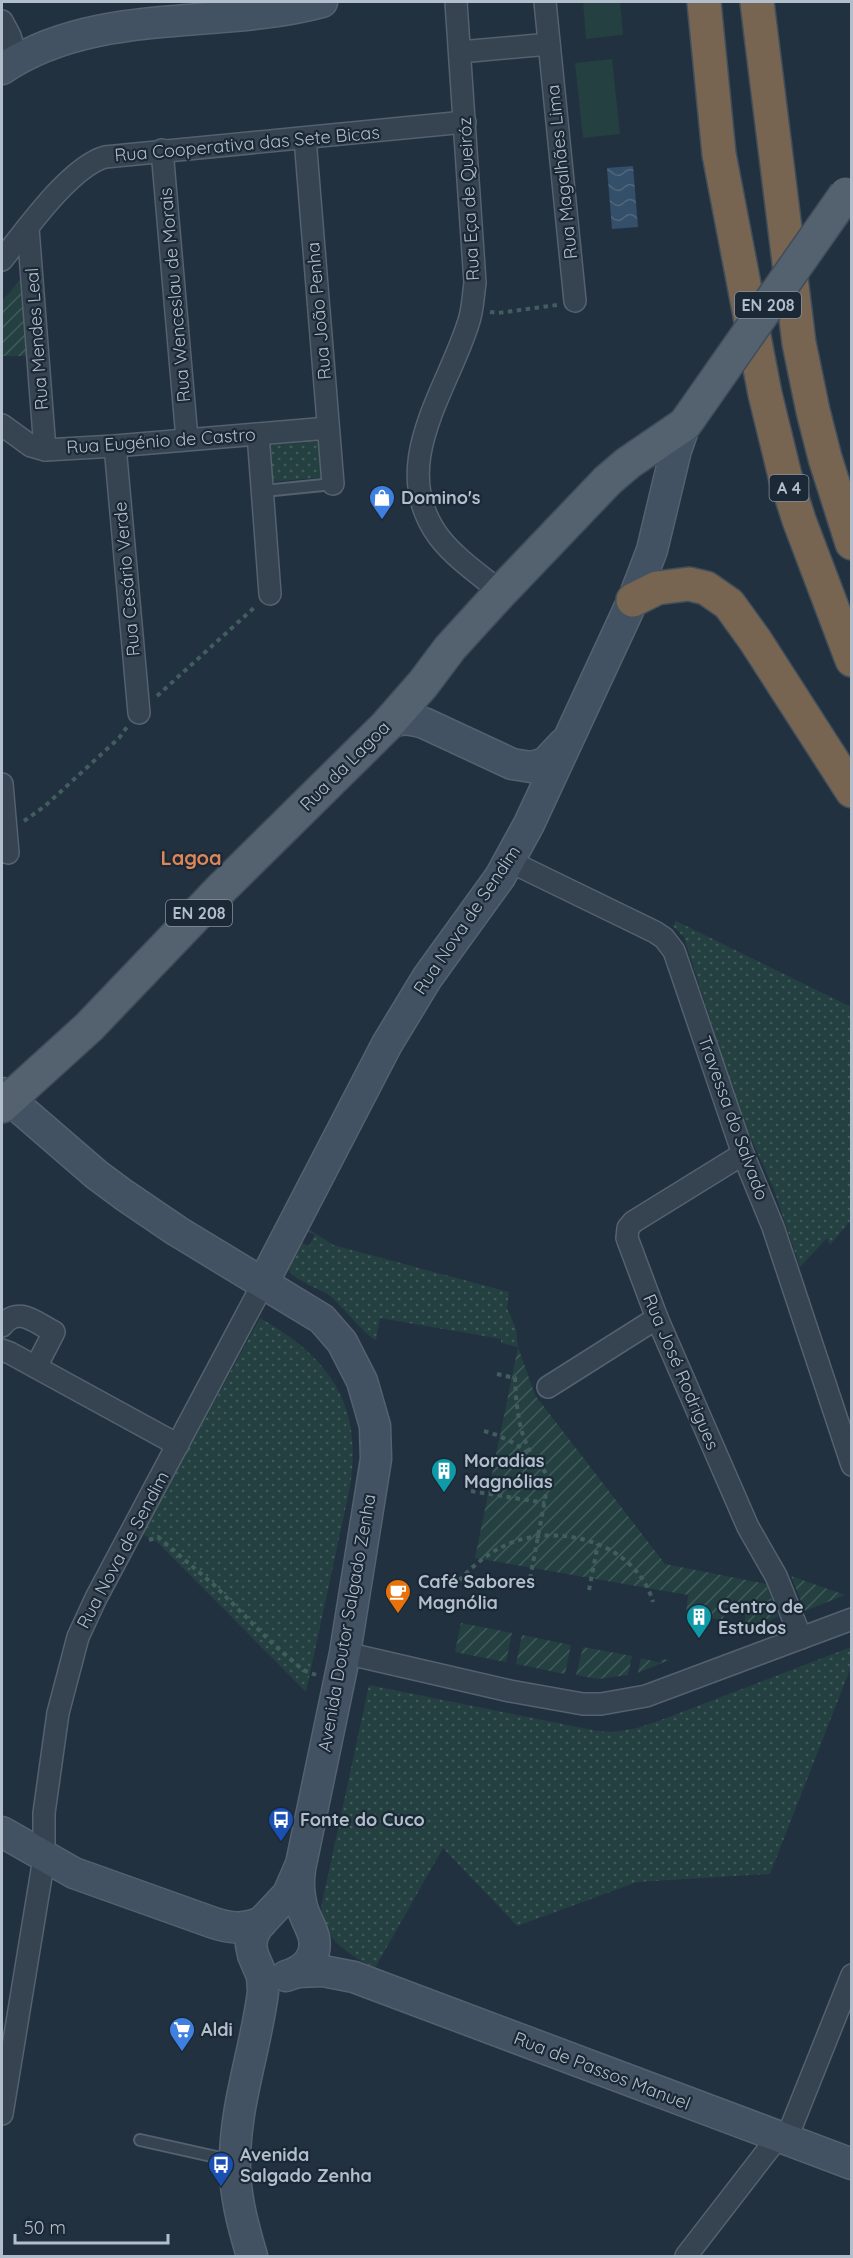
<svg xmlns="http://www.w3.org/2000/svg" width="853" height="2258" font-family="Quicksand,sans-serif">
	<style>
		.grass { fill: url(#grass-dots) }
		.garden { fill: url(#garden-furrows) }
		.pitch { fill: #244041 }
		.water { fill: url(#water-waves) }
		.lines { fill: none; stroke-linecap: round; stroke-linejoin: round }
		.lane-casing { stroke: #54616e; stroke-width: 14 }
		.street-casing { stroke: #54616e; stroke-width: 24 }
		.secondary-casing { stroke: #54616e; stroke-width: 33 }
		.primary-casing { stroke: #3f4c59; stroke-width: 36 }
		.highway-casing { stroke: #414e5b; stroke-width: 36 }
		.path { stroke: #425d5e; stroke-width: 4; stroke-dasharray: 4.5 4.5; stroke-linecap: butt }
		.lane { stroke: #364350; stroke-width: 10 }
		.street { stroke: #364350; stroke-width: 21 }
		.secondary { stroke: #435263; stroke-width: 30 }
		.primary { stroke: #546270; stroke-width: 33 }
		.highway { stroke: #776552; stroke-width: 33 }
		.primary-bridge-casing { stroke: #3f4c59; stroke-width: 36; stroke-linecap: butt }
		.primary-bridge { stroke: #546270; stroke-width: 33 }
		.labels { text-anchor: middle; stroke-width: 4.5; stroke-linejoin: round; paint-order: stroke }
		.shield { fill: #1b2835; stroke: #85919e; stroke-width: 1.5 }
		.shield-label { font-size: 16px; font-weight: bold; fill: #b2becb }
		.street-label { font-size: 18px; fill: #b2becb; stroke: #1b2835 }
		.poi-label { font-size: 18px; font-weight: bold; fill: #b2becb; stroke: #1b2835; text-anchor: start }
		.neighbourhood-label { font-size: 20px; font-weight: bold; fill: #df8659; stroke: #1b2835 }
	</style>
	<defs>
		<pattern id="grass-dots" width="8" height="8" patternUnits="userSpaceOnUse" patternTransform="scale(1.5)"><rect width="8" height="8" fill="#244041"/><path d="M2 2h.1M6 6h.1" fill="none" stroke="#415a5b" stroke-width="1.8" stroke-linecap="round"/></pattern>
		<pattern id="garden-furrows" width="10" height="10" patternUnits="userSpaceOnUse" patternTransform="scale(1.5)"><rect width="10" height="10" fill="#244041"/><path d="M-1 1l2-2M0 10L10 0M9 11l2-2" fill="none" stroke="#415a5b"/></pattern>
		<pattern id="water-waves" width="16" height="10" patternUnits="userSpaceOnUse" patternTransform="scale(1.5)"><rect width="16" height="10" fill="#344f69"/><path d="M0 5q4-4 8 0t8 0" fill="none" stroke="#4f677d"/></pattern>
	</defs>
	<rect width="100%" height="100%" fill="#223140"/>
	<g class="grass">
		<polygon points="321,437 324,477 271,482 268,442"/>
		<polygon points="676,921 851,1007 851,1220 830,1245 827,1238 800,1267 774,1190 741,1116 684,937 673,926"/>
		<path d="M307,1228L333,1245L509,1292L507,1308L516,1329L518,1347L501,1343V1339L380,1318L376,1340C366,1337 342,1305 329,1295C320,1289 294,1280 289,1271C284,1262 294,1249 298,1241L309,1246L315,1235L305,1230Z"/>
		<path d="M260,1318C330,1358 363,1404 350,1487L306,1692L157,1542L142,1534Z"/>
		<path d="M851,1647V1667L770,1874L637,1882L517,1926L443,1848L375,1968C350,1956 316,1935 322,1903L369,1685L597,1731L614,1732L637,1728L656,1722Z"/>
	</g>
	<g class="garden">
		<polygon points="23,277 28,356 2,356 2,301"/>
		<polygon points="518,1347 535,1395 665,1564 766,1584 778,1617 745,1630 745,1611 725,1607 723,1620 686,1614 688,1595 475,1558"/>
		<polygon points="791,1576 845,1595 805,1611"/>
		<polygon points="461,1623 512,1633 506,1662 455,1652"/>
		<polygon points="522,1635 571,1645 565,1674 516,1664"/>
		<polygon points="583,1647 632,1656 628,1675 598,1679 576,1675"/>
		<polygon points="641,1658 661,1663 662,1659 669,1660 638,1673"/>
	</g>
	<g class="pitch">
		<polygon points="583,2 620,2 623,35 586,39"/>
		<polygon points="612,59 620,134 583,138 575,63"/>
	</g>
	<polygon class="water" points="633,166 638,227 612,229 607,168"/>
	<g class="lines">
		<defs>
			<g id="lane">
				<polyline points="264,491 333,484"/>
				<polyline points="140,2140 234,2161"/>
			</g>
			<g id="street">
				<path d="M456,2L475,283C473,296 473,311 468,324C446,393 387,467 439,537C455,558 480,575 501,592"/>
				<polyline points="545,2 575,301"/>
				<polyline points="2,21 10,36 17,59"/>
				<polyline points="460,52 549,44"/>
				<polyline points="305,138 333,484"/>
				<polyline points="162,150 187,439"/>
				<polyline points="28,228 45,450"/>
				<path d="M2,260C26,230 70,167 105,157L465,122"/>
				<polyline points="2,425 31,446 45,450 115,446 328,428"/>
				<polyline points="258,434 270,594"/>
				<polyline points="115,446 139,713"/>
				<polyline points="2,784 8,853"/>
				<polyline points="509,861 655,932 664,938 674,951 743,1154 773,1227 852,1465"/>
				<polyline points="743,1154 633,1222 628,1228 627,1238 657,1318 748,1527 776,1576 801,1638"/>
				<path d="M2,1326C18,1305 36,1323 54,1332L36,1367"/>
				<polyline points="2,1350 10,1353 178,1445"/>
				<polyline points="548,1387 657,1318"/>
				<polyline points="345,1653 510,1691 583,1704 601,1704 646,1696 852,1619"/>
				<polyline points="2,2114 44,1858 44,1813 58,1713 78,1637 96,1598 256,1297"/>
				<polyline points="786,2140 852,1975"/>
				<polyline points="686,2256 778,2137"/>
			</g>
			<g id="secondary">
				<path d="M2,69C96,6 217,30 322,2"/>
				<path d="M387,725C400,717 410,719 424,723L512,764L531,767L545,763L563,744"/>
				<path d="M2,1093L97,1175L124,1195L177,1231L322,1319L342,1342L362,1381L375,1426L376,1459L345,1653L301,1864L288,1894L258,1926L253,1935L251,1945L253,1955L262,1976L263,1992C256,2048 235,2104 235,2161C234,2193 243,2226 252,2256"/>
				<polyline points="263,1283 387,1044 427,978 500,877 529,824 633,600 652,550 676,450 685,424"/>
				<path d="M2,1832L74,1873L214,1923C232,1929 245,1929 262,1922"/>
				<polyline points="298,1972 323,1971 354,1977 852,2164"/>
				<path d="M286,1976C303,1971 318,1958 314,1938C312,1928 305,1918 302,1907C299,1895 298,1882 300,1870"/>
			</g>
			<polyline id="primary" points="2,1106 89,1027 222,888 387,725 423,684 450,648 501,592 608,480 628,463 685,424 690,417"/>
			<g id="highway">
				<polyline points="704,2 719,154 765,394 785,476 799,520 852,660"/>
				<polyline points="757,2 799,343 813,411 825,458 852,543"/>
				<polyline points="633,600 657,588 689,584 706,588 729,604 755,640 852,791"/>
			</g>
		</defs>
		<use href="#lane" class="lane-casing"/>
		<use href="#street" class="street-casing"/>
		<use href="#secondary" class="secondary-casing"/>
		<use href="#primary" class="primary-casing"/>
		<use href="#highway" class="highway-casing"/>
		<g class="path">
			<polyline points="490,312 498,313 557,305"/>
			<polyline points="157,696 256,606"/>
			<polyline points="24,821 45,806 119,738 127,727"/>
			<path d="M497,1374L515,1378C516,1403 518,1431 531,1453"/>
			<path d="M484,1431C513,1439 533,1453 549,1478L530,1579"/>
			<polyline points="471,1491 545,1503"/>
			<polyline points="149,1540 158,1537 214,1585 273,1644 303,1670 316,1675"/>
			<path d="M453,1587C471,1567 490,1550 516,1541C567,1524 637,1546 653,1602"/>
			<polyline points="589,1590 598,1544"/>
		</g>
		<use href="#lane" class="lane"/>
		<use href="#street" class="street"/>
		<use href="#secondary" class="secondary"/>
		<use href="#primary" class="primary"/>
		<use href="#highway" class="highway"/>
		<defs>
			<polyline id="primary-bridge" points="690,417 846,194"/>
		</defs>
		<use href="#primary-bridge" class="primary-bridge-casing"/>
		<use href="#primary-bridge" class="primary-bridge"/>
	</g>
	<defs>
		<symbol id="shop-pin" viewBox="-11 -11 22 30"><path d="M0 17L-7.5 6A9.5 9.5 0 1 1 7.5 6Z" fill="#3f7fe0" stroke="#1b2835"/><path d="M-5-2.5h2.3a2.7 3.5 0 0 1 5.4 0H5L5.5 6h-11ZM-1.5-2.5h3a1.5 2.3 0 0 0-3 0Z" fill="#fff"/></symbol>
		<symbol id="building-pin" viewBox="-11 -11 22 30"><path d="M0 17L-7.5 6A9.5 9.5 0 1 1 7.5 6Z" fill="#0f9aa8" stroke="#1b2835"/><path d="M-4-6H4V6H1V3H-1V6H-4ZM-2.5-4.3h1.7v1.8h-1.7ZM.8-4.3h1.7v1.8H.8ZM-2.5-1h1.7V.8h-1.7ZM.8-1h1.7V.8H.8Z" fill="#fff"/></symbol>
		<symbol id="cafe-pin" viewBox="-11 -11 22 30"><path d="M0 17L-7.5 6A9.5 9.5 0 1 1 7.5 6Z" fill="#e8710a" stroke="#1b2835"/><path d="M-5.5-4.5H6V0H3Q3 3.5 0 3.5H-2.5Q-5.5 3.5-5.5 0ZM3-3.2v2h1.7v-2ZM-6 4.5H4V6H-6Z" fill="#fff"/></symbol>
		<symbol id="bus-pin" viewBox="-11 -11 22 30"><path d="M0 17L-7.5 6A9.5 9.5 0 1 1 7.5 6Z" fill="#1a4fb4" stroke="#1b2835"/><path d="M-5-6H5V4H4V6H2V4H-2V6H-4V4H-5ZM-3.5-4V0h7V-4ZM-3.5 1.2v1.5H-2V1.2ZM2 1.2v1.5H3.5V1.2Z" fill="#fff"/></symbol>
		<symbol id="supermarket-pin" viewBox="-11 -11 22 30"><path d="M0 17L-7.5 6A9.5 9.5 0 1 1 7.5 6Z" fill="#3f7fe0" stroke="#1b2835"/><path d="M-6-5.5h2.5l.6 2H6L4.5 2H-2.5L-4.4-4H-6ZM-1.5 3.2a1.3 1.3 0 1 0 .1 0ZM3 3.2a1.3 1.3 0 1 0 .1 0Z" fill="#fff"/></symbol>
	</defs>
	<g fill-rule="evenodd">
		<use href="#shop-pin" x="367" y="483" width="30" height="40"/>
		<use href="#building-pin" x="429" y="1456" width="30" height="40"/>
		<use href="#cafe-pin" x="383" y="1577" width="30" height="40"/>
		<use href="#building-pin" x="684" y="1602" width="30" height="40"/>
		<use href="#bus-pin" x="266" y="1805" width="30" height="40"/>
		<use href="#supermarket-pin" x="167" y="2015" width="30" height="40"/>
		<use href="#bus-pin" x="206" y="2150" width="30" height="40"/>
	</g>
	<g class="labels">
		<g class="shield">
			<rect x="735" y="292" width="66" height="26" rx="4.5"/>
			<rect x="769.5" y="475" width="39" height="26" rx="4.5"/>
			<rect x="166" y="900" width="66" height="26" rx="4.5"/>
		</g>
		<g class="shield-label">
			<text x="768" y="311">EN 208</text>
			<text x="789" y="494">A 4</text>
			<text x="199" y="919">EN 208</text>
		</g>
		<g class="street-label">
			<text transform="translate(247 144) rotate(-5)" y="6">Rua Cooperativa das Sete Bicas</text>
			<text transform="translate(562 172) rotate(-96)" y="6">Rua Magalhães Lima</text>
			<text transform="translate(469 199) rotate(-93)" y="6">Rua Eça de Queiróz</text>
			<text transform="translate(175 295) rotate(-95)" y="6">Rua Wenceslau de Morais</text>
			<text transform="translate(319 311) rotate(-95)" y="6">Rua João Penha</text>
			<text transform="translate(37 339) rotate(-94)" y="6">Rua Mendes Leal</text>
			<text transform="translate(161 441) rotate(-4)" y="6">Rua Eugénio de Castro</text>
			<text transform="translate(127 579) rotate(-95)" y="6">Rua Cesário Verde</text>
			<text transform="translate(345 766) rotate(-45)" y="6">Rua da Lagoa</text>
			<text transform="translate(467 920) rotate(-56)" y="6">Rua Nova de Sendim</text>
			<text transform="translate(733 1118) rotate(70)" y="6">Travessa do Salvado</text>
			<text transform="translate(681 1372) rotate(67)" y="6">Rua José Rodrigues</text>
			<text transform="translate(123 1550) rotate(-62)" y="6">Rua Nova de Sendim</text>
			<text transform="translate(347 1623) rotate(-80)" y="6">Avenida Doutor Salgado Zenha</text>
			<text transform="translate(602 2071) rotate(21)" y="6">Rua de Passos Manuel</text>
		</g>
		<g class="poi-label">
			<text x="401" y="504">Domino's</text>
			<text x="464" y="1467">Moradias<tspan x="464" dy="21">Magnólias</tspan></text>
			<text x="418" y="1588">Café Sabores<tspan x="418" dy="21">Magnólia</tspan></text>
			<text x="718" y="1613">Centro de<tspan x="718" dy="21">Estudos</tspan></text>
			<text x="300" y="1826">Fonte do Cuco</text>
			<text x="201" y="2036">Aldi</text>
			<text x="240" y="2161">Avenida<tspan x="240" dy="21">Salgado Zenha</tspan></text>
		</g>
		<g class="neighbourhood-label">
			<text x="191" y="865">Lagoa</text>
		</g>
	</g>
	<rect width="853" height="2258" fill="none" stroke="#b2becb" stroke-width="6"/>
	<path d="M15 2234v9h153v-9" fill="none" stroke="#b2becb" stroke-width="3"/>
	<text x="24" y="2234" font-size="18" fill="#b2becb" stroke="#1b2835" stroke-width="4.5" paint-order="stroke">50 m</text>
</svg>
